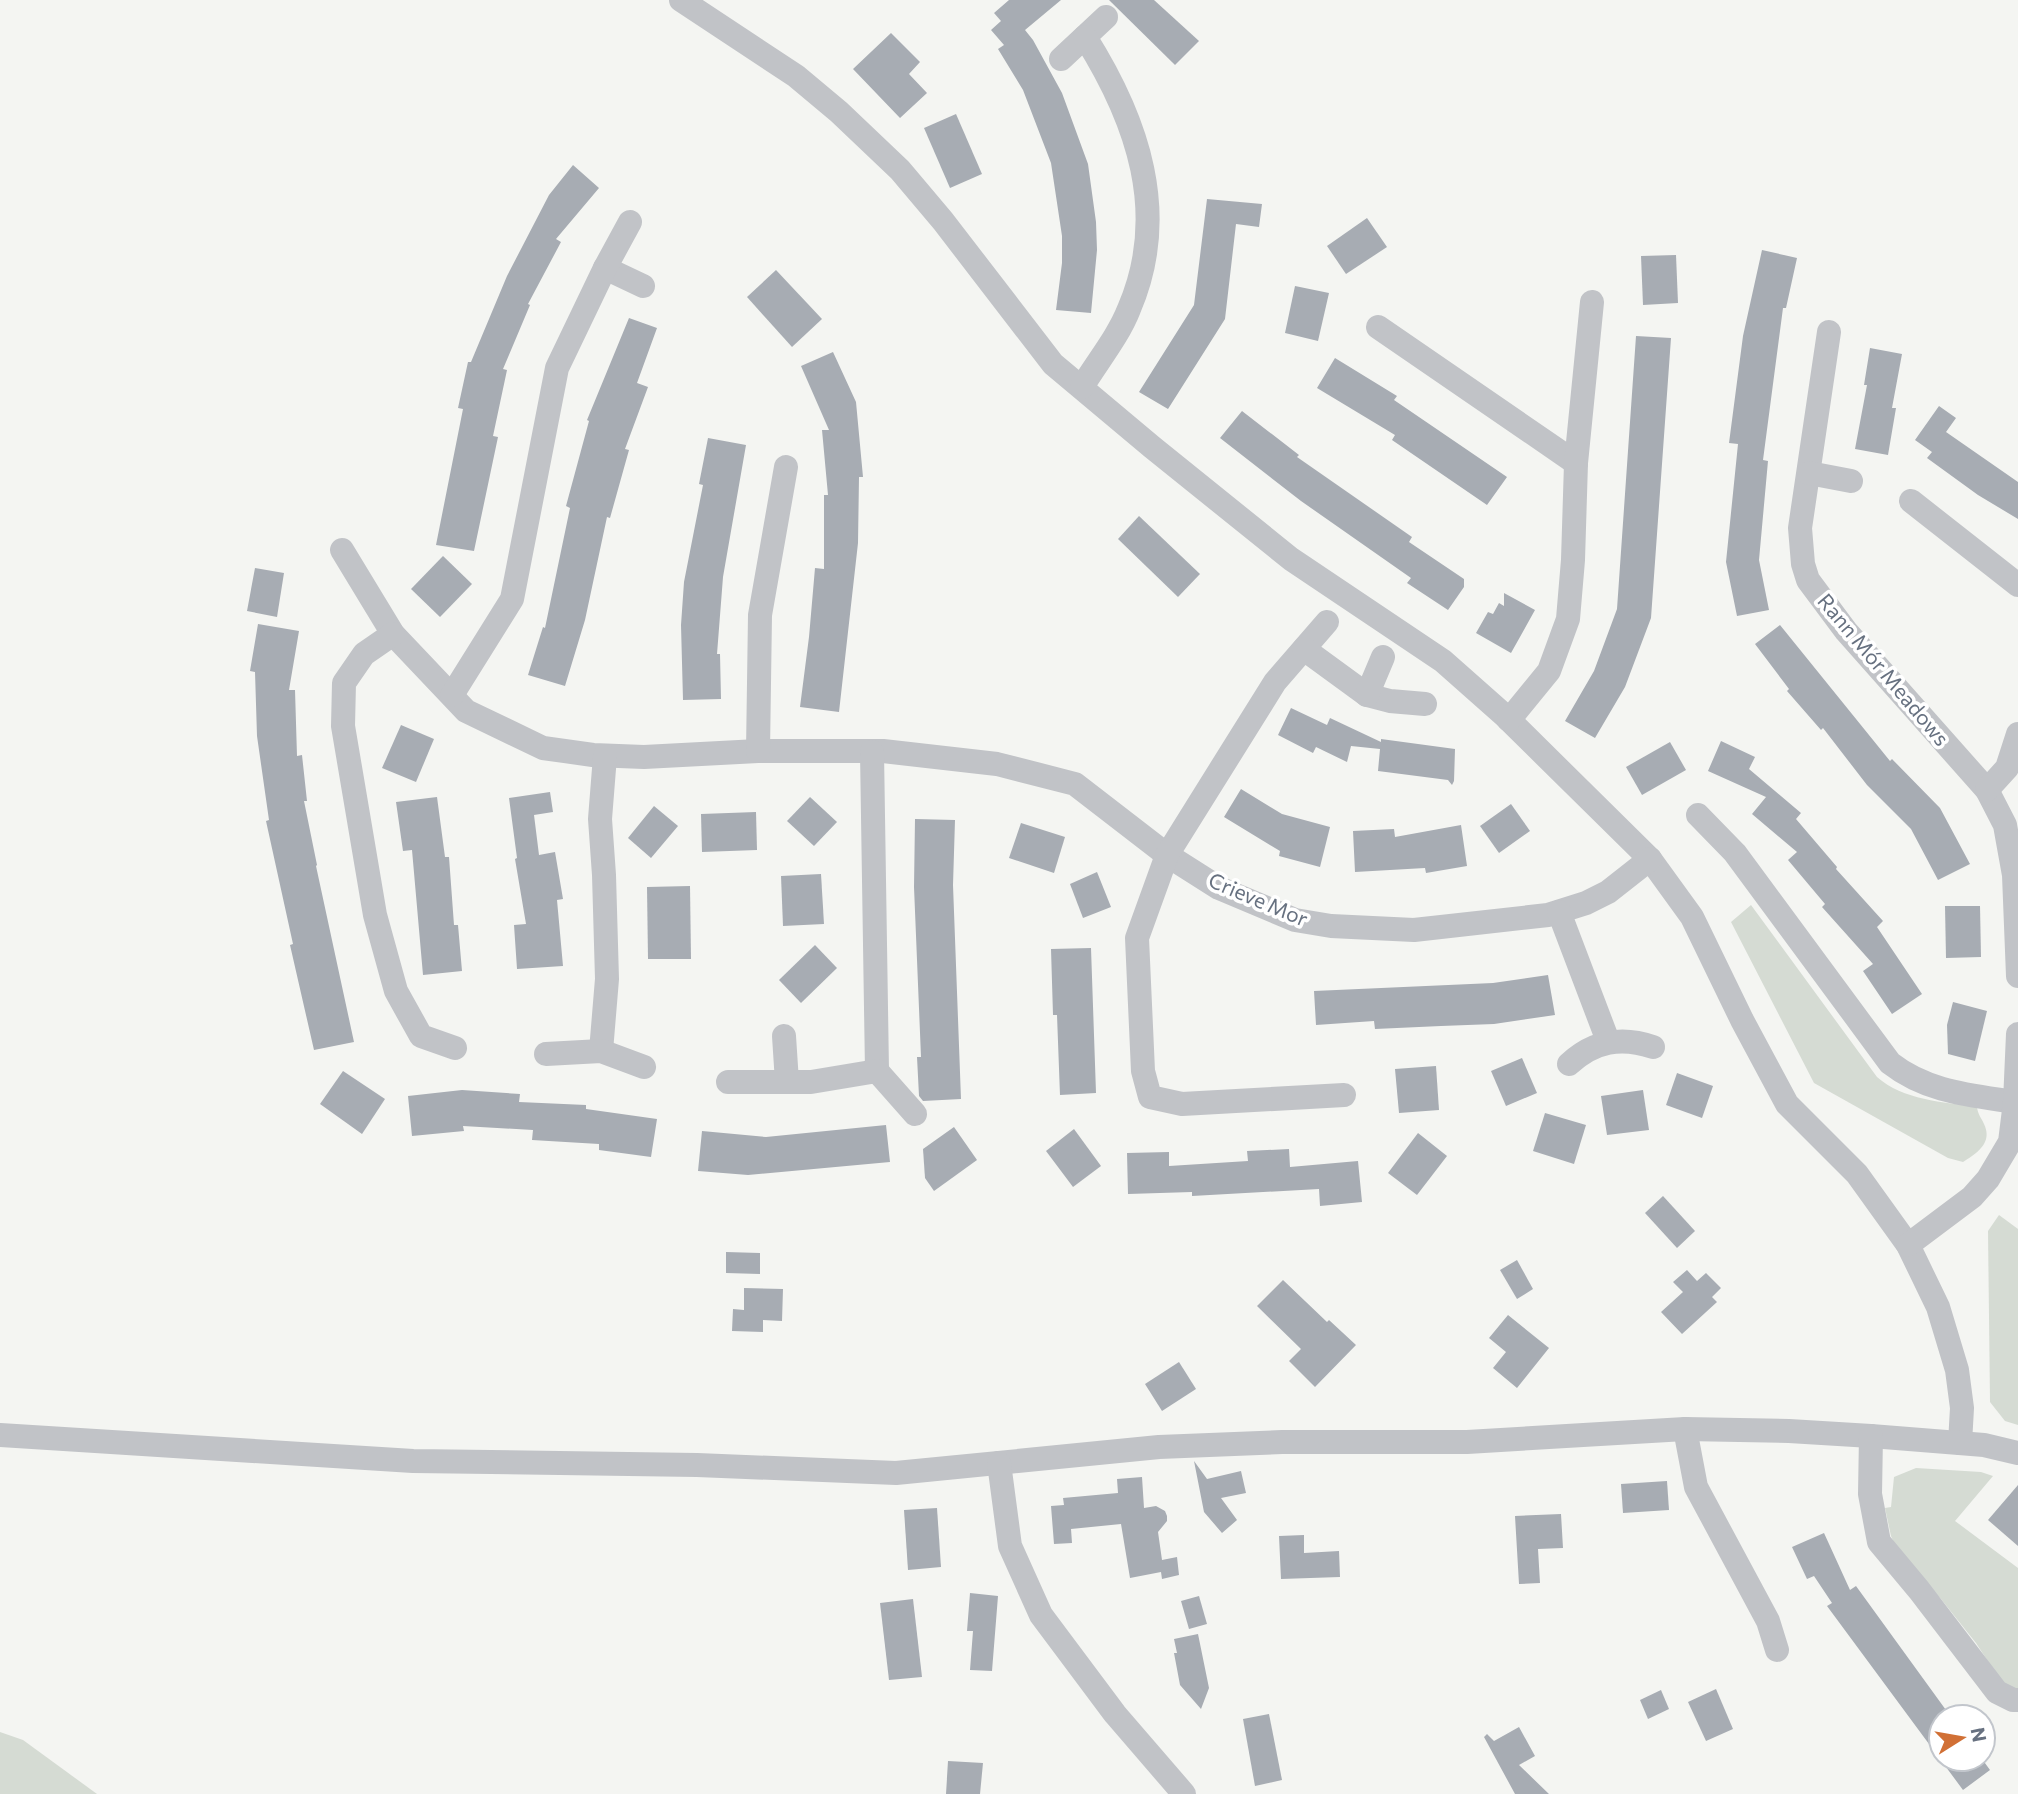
<svg xmlns="http://www.w3.org/2000/svg" width="2018" height="1794" font-family="Commissioner,sans-serif">
	<style>
		.green { fill: #d5dbd3 }
		.building { fill: #a7acb3 }
		.lines { fill: none; stroke-linecap: round; stroke-linejoin: round }
		.street { stroke: #c1c3c7; stroke-width: 24 }
		.labels { text-anchor: middle; stroke-width: 7; stroke-linejoin: round; paint-order: stroke }
		.street-label { font-size: 21px; fill: #677180; stroke: #fff }
	</style>
	<rect width="100%" height="100%" fill="#f4f5f2"/>
	<g class="green">
		<path d="M1751,905L1877,1077C1903,1100 1943,1102 1977,1107C1978,1115 1981,1117 1984,1124C1993,1143 1977,1153 1963,1162L1948,1158L1814,1083L1731,922Z"/>
		<polygon points="1999,1215 2018,1229 2018,1425 2005,1421 1990,1402 1988,1231"/>
		<polygon points="1916,1468 1981,1472 1993,1476 1955,1521 2018,1568 2018,1692 2003,1684 1976,1643 1941,1599 1898,1552 1891,1536 1885,1508 1891,1507 1894,1477"/>
		<polygon points="0,1732 23,1740 97,1794 0,1794"/>
	</g>
	<g class="building">
		<polygon points="1009,0 1061,0 1025,30 1033,40 1062,93 1088,164 1096,222 1097,250 1091,313 1056,310 1062,263 1062,236 1051,163 1023,90 998,49 1004,45 991,30 1001,21 994,13"/>
		<polygon points="1109,0 1154,0 1199,41 1175,65"/>
		<polygon points="891,33 920,62 909,74 927,93 900,118 853,69"/>
		<polygon points="956,114 982,174 950,188 924,128"/>
		<polygon points="573,165 599,188 556,239 561,242 528,304 530,305 503,369 507,370 493,436 498,437 474,551 436,545 463,409 458,408 468,362 471,362 507,276 549,195"/>
		<polygon points="1207,199 1262,204 1259,227 1236,224 1225,319 1168,409 1139,392 1194,305"/>
		<polygon points="1367,218 1387,247 1346,274 1327,246"/>
		<polygon points="1762,250 1797,258 1786,308 1783,308 1763,460 1768,461 1759,560 1769,610 1737,616 1726,562 1738,444 1729,443 1743,336"/>
		<polygon points="1676,255 1678,303 1643,305 1641,256"/>
		<polygon points="776,270 822,319 792,347 747,297"/>
		<polygon points="1295,286 1329,293 1318,341 1285,333"/>
		<polygon points="629,318 657,328 637,383 648,387 625,449 629,450 610,518 607,517 585,620 565,686 528,675 543,627 545,628 570,508 566,506 589,421 587,420"/>
		<polygon points="1636,336 1671,338 1651,618 1625,687 1595,738 1565,721 1594,671 1617,609"/>
		<polygon points="1870,348 1902,354 1892,408 1896,408 1888,455 1855,449 1867,385 1864,385"/>
		<polygon points="833,352 856,402 863,477 859,477 858,543 839,712 800,707 809,637 815,568 824,569 824,495 828,495 822,430 829,430 801,366"/>
		<polygon points="1335,358 1397,396 1394,400 1507,477 1487,505 1392,440 1395,435 1317,388"/>
		<polygon points="1939,406 1956,418 1946,432 2018,482 2018,519 1978,495 1927,458 1932,452 1915,440"/>
		<polygon points="1242,411 1299,455 1297,457 1412,537 1409,542 1464,579 1464,587 1448,610 1407,583 1411,578 1301,501 1220,438"/>
		<polygon points="708,438 746,445 723,577 717,654 720,654 721,699 683,700 681,625 684,582 703,485 699,484"/>
		<polygon points="1139,516 1200,574 1178,597 1118,539"/>
		<polygon points="443,556 472,584 440,617 411,589"/>
		<polygon points="255,568 284,573 277,617 247,611"/>
		<polygon points="1504,593 1535,610 1511,653 1476,633 1488,612 1493,614 1499,603 1504,606"/>
		<polygon points="258,624 299,631 289,690 295,690 297,756 302,755 307,801 304,801 317,865 316,866 354,1042 314,1050 290,945 293,944 266,821 269,820 257,736 255,672 250,671"/>
		<polygon points="1780,625 1890,761 1892,759 1940,808 1970,864 1938,880 1911,829 1867,785 1823,728 1821,730 1787,691 1789,689 1755,644"/>
		<polygon points="1291,708 1327,725 1330,718 1381,742 1381,739 1455,749 1454,781 1452,785 1448,780 1378,771 1380,749 1351,746 1347,762 1316,747 1313,753 1278,735"/>
		<polygon points="401,725 434,739 416,782 382,768"/>
		<polygon points="1721,741 1755,757 1749,769 1801,813 1796,819 1837,867 1836,869 1883,921 1877,927 1922,994 1892,1014 1863,971 1873,964 1822,907 1825,904 1788,860 1797,852 1752,814 1766,797 1708,771"/>
		<polygon points="1670,742 1686,770 1642,795 1626,767"/>
		<polygon points="1241,789 1282,814 1330,827 1320,867 1279,856 1280,851 1224,817"/>
		<polygon points="550,792 553,812 534,815 539,855 555,852 563,899 557,900 563,966 517,969 514,925 526,924 515,859 517,858 509,798"/>
		<polygon points="437,797 445,857 449,857 454,925 458,925 462,971 423,975 412,850 403,851 396,802"/>
		<polygon points="810,797 837,822 814,846 787,821"/>
		<polygon points="1511,804 1530,831 1499,853 1480,826"/>
		<polygon points="654,806 678,826 651,858 628,838"/>
		<polygon points="756,812 757,850 702,852 701,814"/>
		<polygon points="915,819 955,820 953,885 961,1099 923,1101 919,1096 917,1057 921,1057 914,887"/>
		<polygon points="1021,823 1065,837 1054,873 1009,858"/>
		<polygon points="1461,825 1467,866 1426,873 1425,868 1355,872 1353,831 1394,829 1395,837"/>
		<polygon points="1097,872 1111,907 1083,918 1070,884"/>
		<polygon points="821,874 824,924 783,926 781,876"/>
		<polygon points="690,886 691,959 648,959 647,887"/>
		<polygon points="1945,906 1980,906 1981,957 1946,958"/>
		<polygon points="815,945 837,968 801,1003 779,980"/>
		<polygon points="1091,948 1096,1093 1060,1095 1057,1015 1053,1015 1051,949"/>
		<polygon points="1548,975 1555,1015 1494,1024 1441,1026 1375,1029 1374,1021 1316,1025 1314,991 1493,983"/>
		<polygon points="1953,1002 1987,1011 1975,1061 1948,1054 1947,1025"/>
		<polygon points="1522,1058 1537,1093 1506,1106 1491,1071"/>
		<polygon points="1436,1066 1439,1110 1399,1113 1395,1069"/>
		<polygon points="343,1071 385,1099 362,1134 320,1104"/>
		<polygon points="1677,1073 1713,1086 1702,1118 1666,1105"/>
		<polygon points="462,1090 520,1094 519,1102 586,1105 586,1109 657,1119 651,1157 599,1150 599,1144 532,1140 533,1130 463,1126 464,1131 412,1136 408,1096"/>
		<polygon points="1643,1090 1649,1130 1607,1135 1601,1096"/>
		<polygon points="1545,1113 1586,1125 1574,1164 1533,1151"/>
		<polygon points="886,1125 890,1162 748,1175 698,1171 702,1131 766,1137"/>
		<polygon points="954,1127 977,1160 934,1191 925,1178 923,1149"/>
		<polygon points="1074,1129 1101,1166 1073,1187 1046,1151"/>
		<polygon points="1418,1133 1447,1156 1417,1195 1388,1173"/>
		<polygon points="1289,1149 1290,1167 1358,1161 1362,1202 1320,1206 1319,1189 1192,1196 1192,1192 1128,1194 1127,1153 1169,1152 1169,1166 1248,1161 1247,1151"/>
		<polygon points="1663,1196 1695,1231 1677,1248 1645,1213"/>
		<polygon points="726,1252 760,1253 760,1274 726,1273"/>
		<polygon points="1517,1260 1533,1289 1517,1299 1500,1270"/>
		<polygon points="1687,1270 1697,1281 1706,1273 1721,1288 1712,1297 1717,1302 1682,1334 1661,1312 1683,1292 1673,1282"/>
		<polygon points="1283,1280 1327,1322 1329,1320 1356,1345 1315,1387 1289,1361 1301,1349 1257,1306"/>
		<polygon points="744,1288 783,1289 782,1321 763,1320 763,1332 732,1331 733,1309 744,1310"/>
		<polygon points="1508,1315 1549,1348 1517,1388 1493,1368 1506,1352 1489,1338"/>
		<polygon points="1179,1362 1196,1389 1162,1411 1145,1384"/>
		<polygon points="1194,1461 1207,1479 1241,1471 1246,1493 1221,1498 1237,1520 1222,1533 1204,1512"/>
		<polygon points="1142,1477 1144,1508 1156,1506 1165,1511 1167,1516 1167,1521 1158,1532 1162,1560 1177,1557 1179,1575 1162,1579 1161,1572 1130,1578 1121,1524 1071,1529 1072,1543 1054,1544 1051,1506 1064,1505 1063,1498 1118,1493 1117,1479"/>
		<polygon points="1667,1481 1669,1510 1623,1513 1621,1484"/>
		<polygon points="2018,1485 2018,1546 1988,1520"/>
		<polygon points="937,1508 941,1567 908,1570 904,1510"/>
		<polygon points="1561,1514 1563,1548 1538,1549 1540,1583 1519,1584 1515,1516"/>
		<polygon points="1824,1533 1850,1590 1856,1586 1951,1717 1941,1717 1941,1759 1982,1759 1990,1770 1963,1790 1827,1606 1832,1603 1814,1576 1807,1579 1792,1547"/>
		<polygon points="1304,1535 1304,1553 1339,1551 1340,1577 1281,1579 1279,1536"/>
		<polygon points="970,1593 998,1596 992,1671 970,1670 973,1631 967,1631"/>
		<polygon points="1199,1596 1207,1624 1189,1629 1181,1601"/>
		<polygon points="913,1599 922,1677 889,1680 880,1603"/>
		<polygon points="1198,1634 1209,1688 1201,1709 1180,1685 1174,1653 1177,1653 1174,1639"/>
		<polygon points="1716,1689 1733,1729 1706,1741 1688,1702"/>
		<polygon points="1661,1690 1669,1709 1648,1719 1640,1700"/>
		<polygon points="1269,1714 1282,1780 1255,1786 1243,1719"/>
		<polygon points="1519,1727 1535,1756 1519,1765 1549,1794 1515,1794 1484,1737 1487,1734 1494,1741"/>
		<polygon points="948,1761 983,1763 980,1794 946,1794"/>
	</g>
	<g class="lines">
		<g class="street">
			<polyline points="681,0 796,76 839,112 900,170 943,221 1053,364 1152,447 1291,559 1443,661 1504,715 1650,859 1692,917 1742,1020 1787,1104 1857,1174 1908,1245 1938,1307 1957,1370 1962,1408 1960,1443"/>
			<polyline points="1061,59 1106,17"/>
			<polyline points="605,268 643,286"/>
			<polyline points="1378,327 1576,463"/>
			<polyline points="1829,332 1800,528 1803,564 1808,580 1846,631 1987,790 2005,825 2014,875 2018,976"/>
			<path d="M1082,387C1097,362 1118,337 1129,309C1170,214 1138,121 1085,37"/>
			<polyline points="1809,473 1851,481"/>
			<polyline points="1911,501 2018,585"/>
			<polyline points="342,550 393,634 466,711 543,748 593,755 644,757 758,751 883,751 997,764 1075,784 1167,855 1219,888 1295,920 1331,926 1414,930 1548,915 1586,903 1608,892 1650,859"/>
			<polyline points="1327,622 1275,682 1167,855 1137,938 1143,1071 1150,1097 1182,1104 1344,1095"/>
			<polyline points="393,634 364,654 344,683 343,726 375,915 396,991 421,1036 455,1048"/>
			<polyline points="1304,649 1367,695 1390,701 1425,704"/>
			<polyline points="452,695 512,599 557,368 605,268 630,222"/>
			<polyline points="1367,695 1383,657"/>
			<polyline points="1509,720 1549,671 1568,619 1573,560 1576,463 1592,302"/>
			<polyline points="758,751 760,615 786,467"/>
			<polyline points="872,752 877,1071"/>
			<polyline points="1987,790 2007,768 2018,734"/>
			<path d="M1698,815L1735,853L1890,1063C1927,1092 1970,1095 2015,1102"/>
			<polyline points="1559,912 1608,1041"/>
			<polyline points="784,1036 787,1082"/>
			<polyline points="601,1051 607,979 604,875 600,819 605,756"/>
			<polyline points="546,1054 601,1051 644,1067"/>
			<path d="M1569,1064C1594,1041 1621,1036 1653,1047"/>
			<polyline points="728,1082 811,1082 877,1071 915,1114"/>
			<polyline points="1908,1245 1972,1197 1988,1179 2010,1142 2015,1102 2018,1034"/>
			<polyline points="1685,1429 1696,1487 1768,1621 1777,1650"/>
			<polyline points="0,1435 413,1461 697,1465 896,1473 1159,1447 1282,1442 1467,1442 1685,1429 1789,1431 1871,1436 1984,1445 2018,1453"/>
			<polyline points="1871,1436 1870,1494 1879,1542 1919,1590 1997,1692 2013,1700 2018,1700"/>
			<polyline points="999,1463 1010,1546 1041,1615 1115,1714 1184,1794"/>
		</g>
	</g>
	<g class="labels">
		<g class="street-label">
			<text transform="translate(1883 670) rotate(50)" y="7">Rann Mór Meadows</text>
			<text transform="translate(1258 900) rotate(23)" y="7">Crieve Mor</text>
		</g>
	</g>
	<g transform="translate(1962 1738) rotate(79)"><circle r="33" fill="#ffffff" stroke="#c2c6cc" stroke-width="2"/>
	<path d="M0-5L12 26L0 18L-12 26Z" fill="#d17035"/>
	<text y="-10" font-size="19" font-weight="bold" text-anchor="middle" fill="#677180">N</text>
	</g>
</svg>
